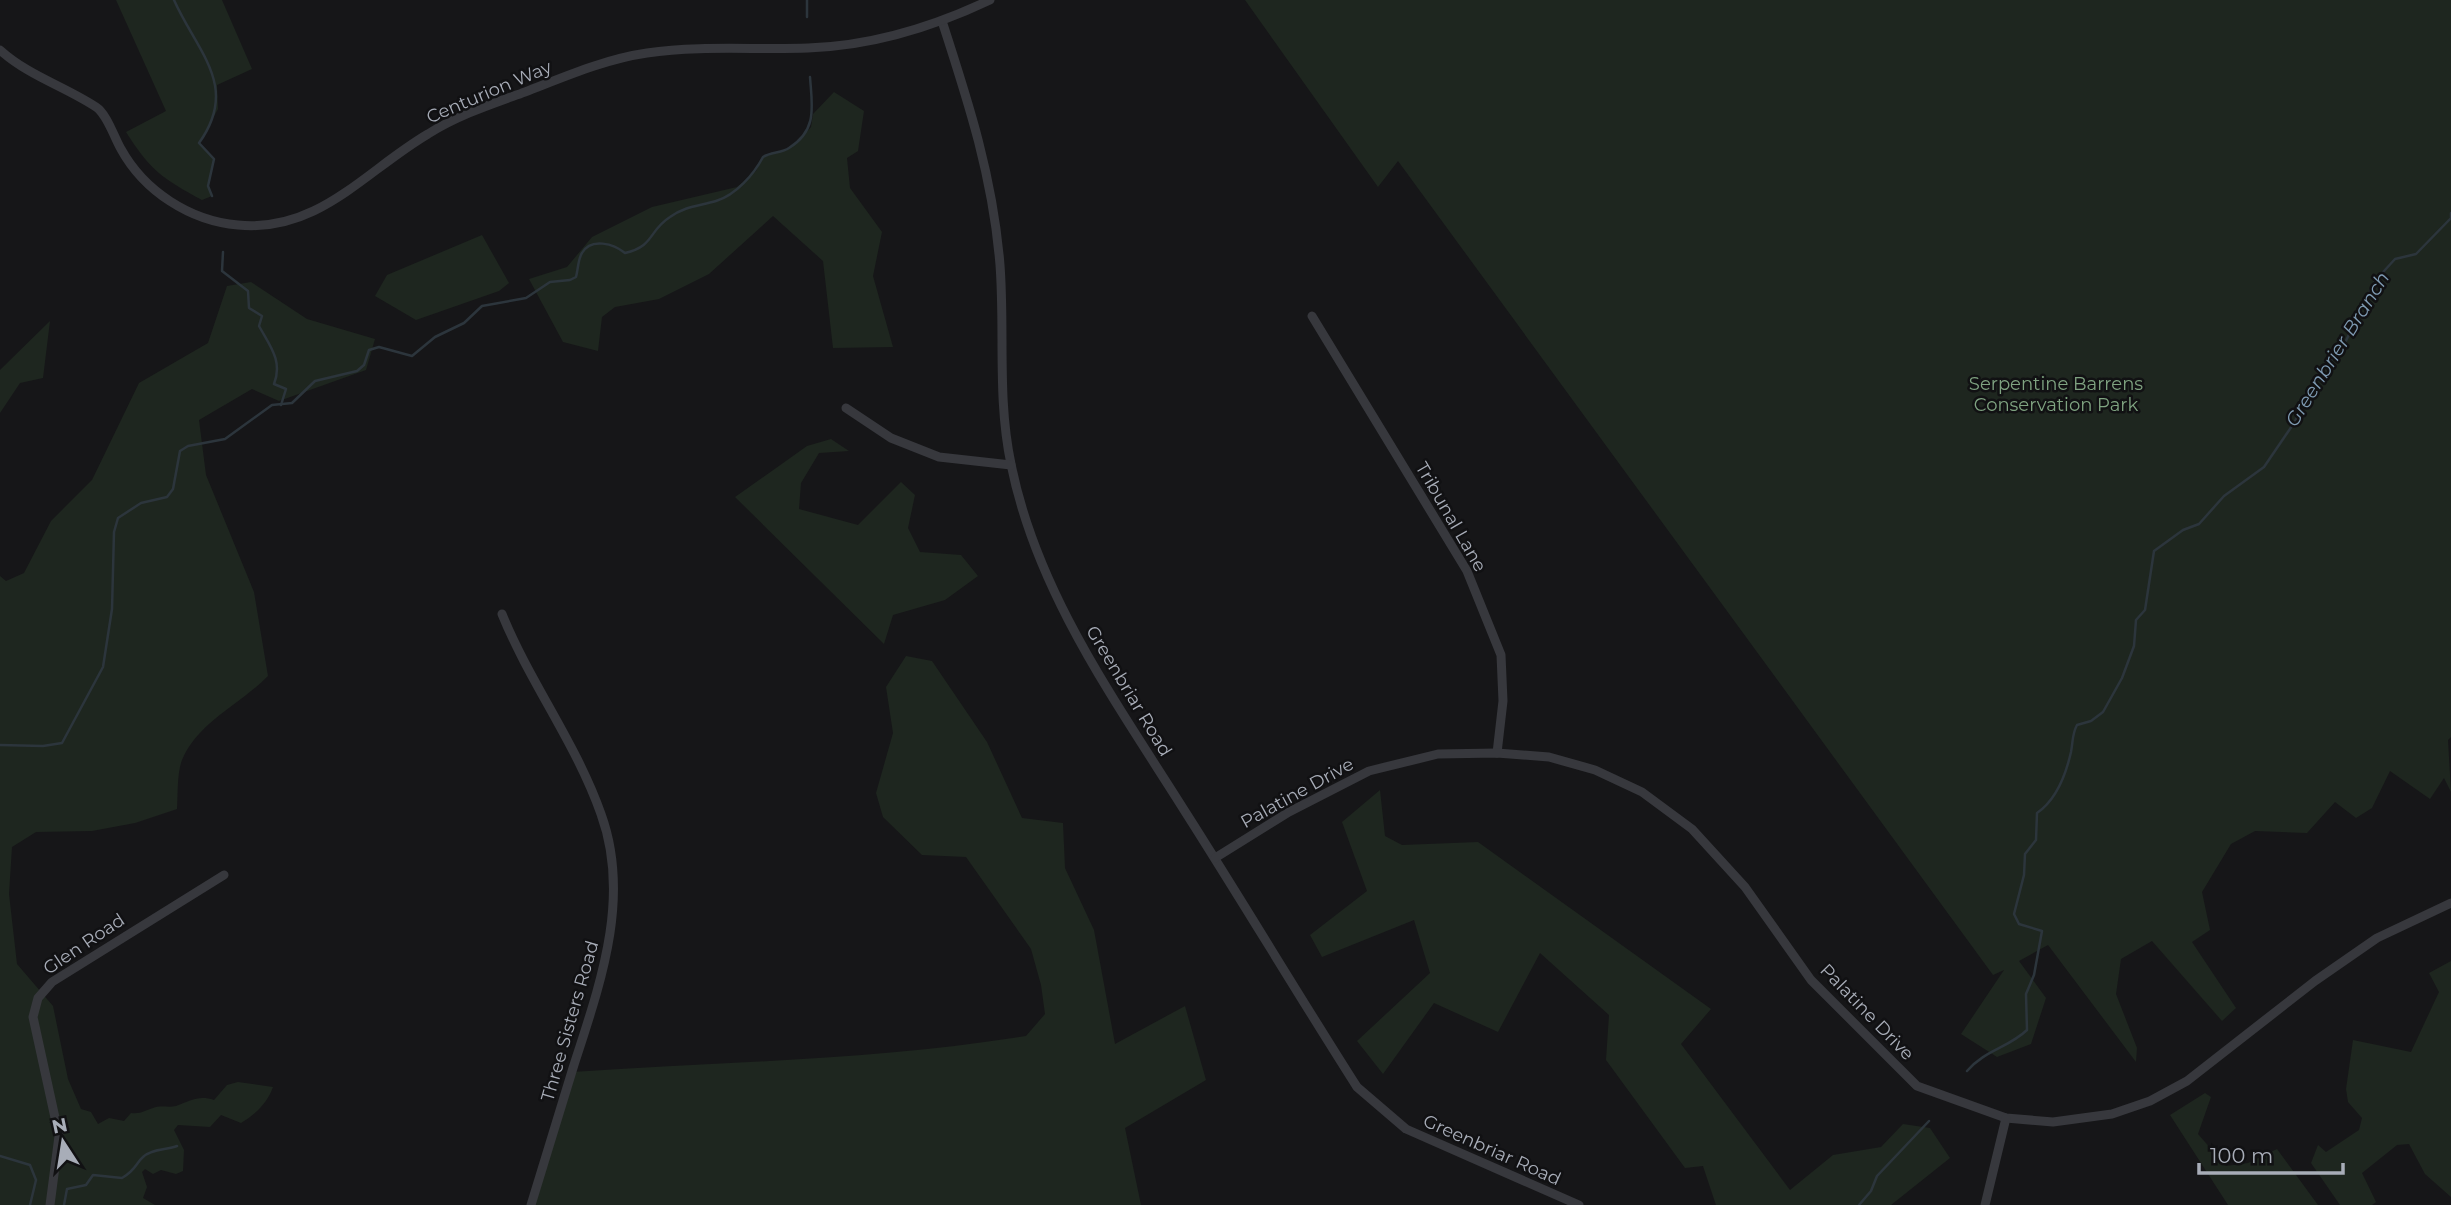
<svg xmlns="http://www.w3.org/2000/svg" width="2451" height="1205" font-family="Montserrat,sans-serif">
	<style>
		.green { fill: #1e261f }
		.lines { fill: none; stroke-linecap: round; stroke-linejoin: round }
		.stream { stroke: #2c353c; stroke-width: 2.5 }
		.minor { stroke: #37383d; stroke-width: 9 }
		.labels { text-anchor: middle; stroke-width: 5; stroke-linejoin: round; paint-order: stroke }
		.street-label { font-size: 18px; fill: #a8adb8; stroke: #111113 }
		.park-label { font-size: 18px; fill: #7fa381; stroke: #111113 }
		.water-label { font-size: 19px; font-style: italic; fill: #7f9bb3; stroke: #111113 }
	</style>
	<rect width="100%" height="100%" fill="#161618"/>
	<g class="green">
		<path d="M116,0H222L252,69L217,85L218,109L199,143L214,159L208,186L212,196L202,200C163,179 150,170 126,132L166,111Z"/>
		<polygon points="1245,0 2451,0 2451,737 2448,740 2451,792 2444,778 2430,799 2390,771 2372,808 2356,818 2335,802 2307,833 2255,831 2231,844 2202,892 2210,930 2192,942 2236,1008 2222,1021 2152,941 2121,959 2116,994 2137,1048 2136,1062 2048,945 2019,961 2046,998 2031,1044 1997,1057 1961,1034 2004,970 1993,975 1398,161 1378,187"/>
		<polygon points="834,92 864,111 858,151 847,158 850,188 882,232 873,276 893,347 833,348 823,261 773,216 709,274 659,299 615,307 602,317 598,351 563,342 529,279 567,267 592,237 652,207 737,187 756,171 763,157 787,150 798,141 811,127 813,114"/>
		<polygon points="482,235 509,283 499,291 416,320 375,296 387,275"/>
		<path d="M251,282L307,319L375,339L366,370L279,401L252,389L199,420L206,475L254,592L268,676C241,704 198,722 182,760C177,773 178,794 177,809L135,823L92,831L36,832L12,847L9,894L17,964L53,1006L68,1079L81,1109L91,1112L98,1124L109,1118L124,1121L131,1113C142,1114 143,1111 153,1108C160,1105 169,1108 176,1106C191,1101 198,1095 214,1100L227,1085L238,1082L273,1087C268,1102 255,1115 241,1123L221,1115L210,1127L178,1125L174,1130L184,1150L183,1171L176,1174L161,1170L153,1174L145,1169L142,1172L147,1187L143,1198L155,1205H0V576L6,581L24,573L51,521L92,480L139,383L208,343L227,286Z"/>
		<polygon points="50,321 43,378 20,383 0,413 0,370"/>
		<polygon points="831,439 849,451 819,453 801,483 799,509 858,525 901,482 915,495 908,528 920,552 961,555 978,576 945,600 893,615 884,644 735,497 807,446"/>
		<path d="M906,656L932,661L987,742L1022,818L1063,823L1065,868L1094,930L1115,1044L1185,1006L1206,1080L1125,1128L1141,1205H531L572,1072C723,1062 877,1060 1026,1036L1045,1014L1041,985L1031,949L966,857L922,855L883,817L876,793L893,733L886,687Z"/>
		<polygon points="1380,790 1385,836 1402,845 1478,842 1711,1009 1681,1044 1790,1190 1833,1155 1881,1147 1903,1124 1930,1128 1950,1158 1891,1205 1716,1205 1703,1166 1685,1168 1606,1060 1609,1015 1540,953 1498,1032 1434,1003 1383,1074 1357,1041 1430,973 1414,920 1322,957 1310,935 1367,891 1342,822"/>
		<polygon points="2451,961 2451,1197 2425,1174 2409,1144 2397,1145 2362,1173 2376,1202 2372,1205 2340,1205 2311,1163 2318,1145 2326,1152 2359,1130 2362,1118 2348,1102 2346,1089 2353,1040 2411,1052 2439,992 2429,973"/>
		<polygon points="2205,1093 2211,1097 2198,1134 2226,1166 2248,1163 2277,1149 2318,1205 2228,1205 2170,1115"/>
	</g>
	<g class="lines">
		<g class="stream">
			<path d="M174,0C197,52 240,86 199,143L214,159L208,186L212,196"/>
			<polyline points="807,17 807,0"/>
			<path d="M223,252L222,271L248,291L249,308L262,316L259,326C270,346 283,361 274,384L286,389L281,405"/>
			<path d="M0,745L43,746L62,743L103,667L112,609L114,532L118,518L141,503L167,497L173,489L180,451L188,446L225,439L272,405L292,403L315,381L357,371L364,365L369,350L379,347L412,356L435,337L464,323L482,306L526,298L550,282L570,280L576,277C578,270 578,259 582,253C591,237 614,244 625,253C655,246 648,231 670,217C685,206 699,206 716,201C736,195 754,174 763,157C771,152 782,153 789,148C818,130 812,106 810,77"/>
			<path d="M1967,1071C1985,1050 2008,1048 2027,1030L2026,994L2034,975L2042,931L2019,924L2014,914L2024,875L2025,854L2036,840L2037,813C2056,800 2066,774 2071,752C2073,742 2072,734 2077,725L2091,721L2103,712L2122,678L2134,646L2136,620L2145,610L2154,551L2183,530L2199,524L2224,496L2264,467L2294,423L2322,369L2342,349L2375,281L2395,259L2416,254L2451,218V213"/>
			<polyline points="0,1156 30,1165 36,1180 30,1205"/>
			<path d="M64,1205L67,1189L86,1185L93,1175L122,1178C136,1170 136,1163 143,1157C151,1149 167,1150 177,1146"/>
			<polyline points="1859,1205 1871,1191 1877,1176 1929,1121"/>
		</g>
		<g class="minor">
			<path d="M942,21C969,104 993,178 1000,265C1005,332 997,398 1011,464C1037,594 1117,703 1186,813C1244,904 1299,996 1357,1087L1406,1129L1579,1205"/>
			<path d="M0,50C29,76 64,86 96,107C107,114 114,137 121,149C144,191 190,221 238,225C318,233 365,171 428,134C458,115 492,104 525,92C564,77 605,59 647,53C700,45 755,50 808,48C872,46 933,27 990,0"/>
			<polyline points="1312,316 1467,571 1501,655 1503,701 1497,753"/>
			<polyline points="846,408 891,438 939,457 1011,465"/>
			<path d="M502,614C530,683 576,743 601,814C632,899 599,987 573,1068C559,1114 545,1159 531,1205"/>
			<polyline points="1215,858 1289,812 1369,771 1438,754 1497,753 1549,757 1595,770 1642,792 1692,829 1745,887 1811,980 1917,1086 2006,1118 2053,1122 2112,1114 2150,1101 2187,1081 2315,981 2377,938 2451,903"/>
			<polyline points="50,1205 59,1136 33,1017 38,998 52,982 224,875"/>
			<polyline points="1985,1205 2006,1118"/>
		</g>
	</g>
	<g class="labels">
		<g class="street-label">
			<text transform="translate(489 92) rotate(-23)" y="6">Centurion Way</text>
			<text transform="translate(1451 517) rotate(60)" y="6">Tribunal Lane</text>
			<text transform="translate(1129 691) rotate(59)" y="6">Greenbriar Road</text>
			<text transform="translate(1297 793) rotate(-29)" y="6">Palatine Drive</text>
			<text transform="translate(84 944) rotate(-34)" y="6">Glen Road</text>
			<text transform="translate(1867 1012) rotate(46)" y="6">Palatine Drive</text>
			<text transform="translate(570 1021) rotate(-74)" y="6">Three Sisters Road</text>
			<text transform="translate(1492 1150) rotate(24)" y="6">Greenbriar Road</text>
		</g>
		<g class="park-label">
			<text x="2056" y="390">Serpentine Barrens<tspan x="2056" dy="21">Conservation Park</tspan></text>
		</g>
		<g class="water-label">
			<text transform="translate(2337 349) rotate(-58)" y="7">Greenbrier Branch</text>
		</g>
	</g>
	<g transform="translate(63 1142) rotate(348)" stroke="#111113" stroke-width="5" paint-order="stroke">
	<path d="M0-5L12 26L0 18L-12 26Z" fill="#a8adb8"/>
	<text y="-10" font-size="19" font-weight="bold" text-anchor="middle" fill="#a8adb8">N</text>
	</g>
	<path d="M2199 1163v10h144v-10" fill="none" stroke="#a8adb8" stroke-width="3.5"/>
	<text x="2210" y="1163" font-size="21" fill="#a8adb8" stroke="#111113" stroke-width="5" paint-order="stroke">100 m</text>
</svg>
